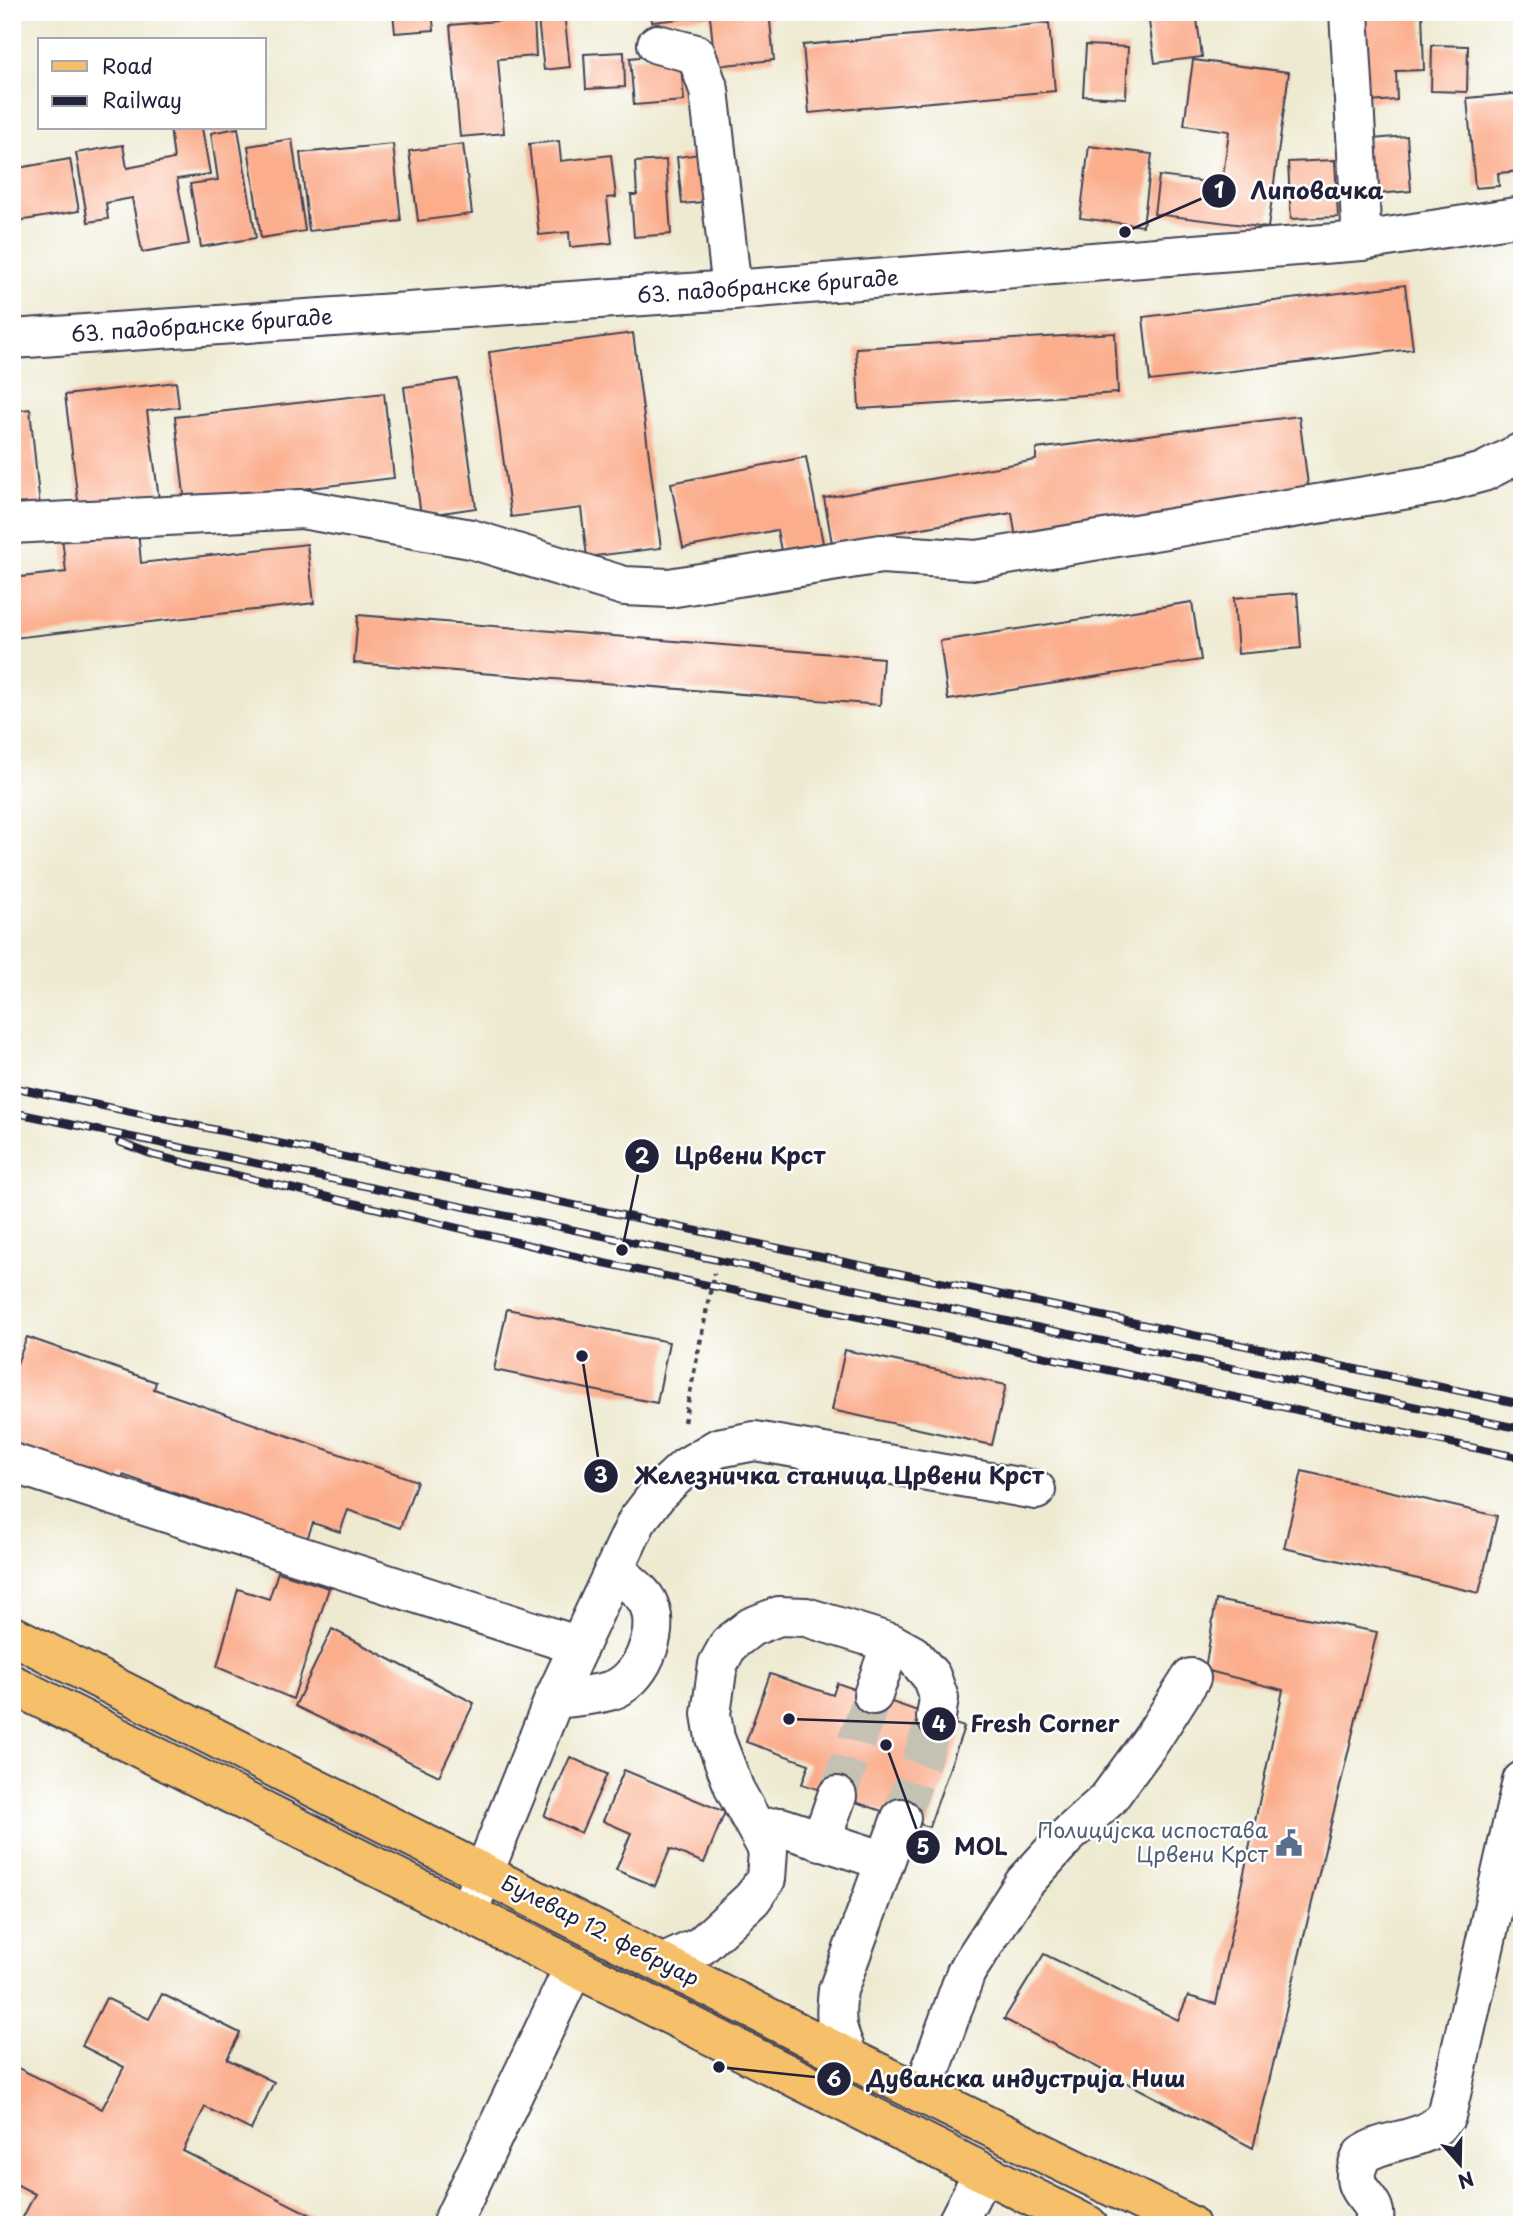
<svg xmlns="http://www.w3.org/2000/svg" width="1534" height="2237" font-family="'Playpen Sans',sans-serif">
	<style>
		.building { fill: #fbad8c }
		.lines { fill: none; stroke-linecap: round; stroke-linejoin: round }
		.minor-tunnel { stroke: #c5c2b4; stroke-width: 38; stroke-dasharray: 38 19; stroke-linecap: butt }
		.minor-casing { stroke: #414052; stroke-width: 42 }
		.major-casing { stroke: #414052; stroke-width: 42 }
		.path { stroke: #414052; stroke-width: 4.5; stroke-dasharray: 5 5; stroke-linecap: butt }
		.minor { stroke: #fff; stroke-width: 38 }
		.major { stroke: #f6c06b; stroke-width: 38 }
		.rail-casing { stroke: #22223b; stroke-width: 8 }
		.rail { stroke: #fff; stroke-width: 5; stroke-dasharray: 16; stroke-linecap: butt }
		.labels { text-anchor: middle; stroke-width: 5; stroke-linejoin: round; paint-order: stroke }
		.street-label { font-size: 21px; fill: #22223b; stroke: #fff }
		.service-label { font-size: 21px; fill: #4e5e75; stroke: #fff; text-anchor: end }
		.leader { fill: none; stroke: #22223b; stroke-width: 2.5 }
		.callout-dot { fill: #22223b; stroke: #fff; stroke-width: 2.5 }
		.mark-label { font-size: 21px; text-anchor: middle; font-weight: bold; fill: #fff }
		.callout-label { font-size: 23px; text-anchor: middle; font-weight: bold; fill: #22223b; stroke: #fff; stroke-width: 5; stroke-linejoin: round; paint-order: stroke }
	</style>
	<rect width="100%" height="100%" fill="#fff"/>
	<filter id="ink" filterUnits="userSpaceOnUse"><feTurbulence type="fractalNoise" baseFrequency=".0143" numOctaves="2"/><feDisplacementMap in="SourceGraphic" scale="14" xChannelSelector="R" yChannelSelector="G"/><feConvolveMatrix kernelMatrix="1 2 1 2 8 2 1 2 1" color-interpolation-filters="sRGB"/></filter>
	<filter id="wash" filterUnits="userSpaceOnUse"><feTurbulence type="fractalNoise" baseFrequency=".00686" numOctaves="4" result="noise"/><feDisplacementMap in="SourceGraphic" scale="28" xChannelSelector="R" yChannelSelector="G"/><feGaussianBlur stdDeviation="1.57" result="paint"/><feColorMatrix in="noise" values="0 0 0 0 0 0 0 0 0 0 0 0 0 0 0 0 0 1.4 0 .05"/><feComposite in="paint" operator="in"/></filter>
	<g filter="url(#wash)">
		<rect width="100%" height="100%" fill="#eeead2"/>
		<g id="blocks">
			<g class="building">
				<polygon points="393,12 432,12 434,30 395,33"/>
				<polygon points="537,12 564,12 570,67 544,70"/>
				<polygon points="651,12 769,12 774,60 715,66 710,16 652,22"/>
				<polygon points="1169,12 1196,12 1202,57 1155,63 1148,15"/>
				<polygon points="1353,12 1422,12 1424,70 1396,71 1397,100 1369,102"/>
				<polygon points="534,18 536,56 498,59 504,133 460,137 450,25"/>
				<polygon points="1049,23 1055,91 809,113 803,45"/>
				<polygon points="1086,45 1128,47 1126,98 1083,96"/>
				<polygon points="1432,45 1468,46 1467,92 1431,91"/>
				<polygon points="624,52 625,87 586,89 584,54"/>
				<polygon points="680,53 684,101 634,105 630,58"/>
				<polygon points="1193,60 1289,72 1268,228 1154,214 1159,176 1222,184 1229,131 1184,125"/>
				<polygon points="1522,93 1522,171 1498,173 1499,186 1475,188 1467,98"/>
				<polygon points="170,128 202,128 210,174 177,179 189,244 142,252 132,198 106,203 108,219 88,222 76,153 123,145 127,168 174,159"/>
				<polygon points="238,128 256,238 201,247 190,184 218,180 211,133"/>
				<polygon points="1407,136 1411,191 1365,195 1361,140"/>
				<polygon points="292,139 305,231 261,238 248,146"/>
				<polygon points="559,141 561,161 611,155 616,197 607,198 612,243 570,247 569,232 539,235 529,144"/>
				<polygon points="393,144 401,221 309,231 300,153"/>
				<polygon points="463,144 472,214 418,221 409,151"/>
				<polygon points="1089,146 1152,154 1143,226 1080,218"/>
				<polygon points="708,153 714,201 682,204 677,157"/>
				<polygon points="70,159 79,211 12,222 12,169"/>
				<polygon points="666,160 671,234 634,237 631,195 637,195 635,162"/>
				<polygon points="1335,160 1338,217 1291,219 1288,162"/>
				<polygon points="1405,285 1413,349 1150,381 1143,317"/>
				<polygon points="633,333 661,548 587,557 581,508 511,517 489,352"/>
				<polygon points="1115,333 1118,393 859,409 856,348"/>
				<polygon points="458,379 476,508 421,516 404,387"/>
				<polygon points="176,382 179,407 147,411 159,499 79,509 65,395"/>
				<polygon points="384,393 394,478 185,503 175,417"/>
				<polygon points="30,409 40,507 12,509 12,411"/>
				<polygon points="1299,416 1310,500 1016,539 1012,513 832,543 824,498 1036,460 1036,449"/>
				<polygon points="806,457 823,543 781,551 777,530 683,548 671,483"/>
				<polygon points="138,529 141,563 307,544 314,603 14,638 12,578 66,572 62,537"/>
				<polygon points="1297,593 1301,648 1238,654 1234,598"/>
				<polygon points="1192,602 1201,660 948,700 940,641"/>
				<polygon points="358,615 883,658 880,705 354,663"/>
				<polygon points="507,1309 669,1342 657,1403 494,1370"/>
				<polygon points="27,1337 156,1382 154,1389 417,1481 400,1528 348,1510 340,1532 313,1523 307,1539 123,1475 120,1485 12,1447 12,1377"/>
				<polygon points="845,1350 1006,1385 992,1445 832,1410"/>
				<polygon points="1302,1471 1497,1516 1479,1593 1284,1548"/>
				<polygon points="278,1572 329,1588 293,1699 217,1667 238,1589 269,1599"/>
				<polygon points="1216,1600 1377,1632 1253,2148 1004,2019 1044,1954 1178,2020 1188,1996 1216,2004 1283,1690 1205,1670"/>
				<polygon points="332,1629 474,1703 439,1776 295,1706"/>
				<polygon points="770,1674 833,1695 837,1683 964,1727 929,1827 802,1784 809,1764 746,1742"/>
				<polygon points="570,1757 607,1774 581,1833 544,1816"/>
				<polygon points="624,1770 725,1812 704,1863 670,1849 655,1886 616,1870 631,1833 603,1821"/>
				<polygon points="162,1994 240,2033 227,2059 274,2082 251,2130 205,2107 183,2151 331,2225 19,2225 35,2194 12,2182 12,2065 102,2109 124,2067 82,2046 106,1998 149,2019"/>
			</g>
		</g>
	</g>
	<g filter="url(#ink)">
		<use href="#blocks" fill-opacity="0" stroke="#414052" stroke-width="2"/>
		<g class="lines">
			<g class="minor-tunnel">
				<polyline points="837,1796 873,1695"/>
				<polyline points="901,1818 936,1717"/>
			</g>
			<defs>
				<g id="minor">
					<polyline points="1349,12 1362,241"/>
					<polyline points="657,44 696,54 709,90 732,290"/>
					<polyline points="12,339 732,290 1362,241 1522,216"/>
					<polyline points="12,524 302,509 471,539 624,586 669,588 881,554 977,560 1439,484 1483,472 1522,452"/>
					<polyline points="12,1463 579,1646"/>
					<polyline points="873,1695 891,1643"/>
					<path d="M554,1699C572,1697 591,1696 609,1691C640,1683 661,1634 649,1605C644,1592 625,1579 615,1570"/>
					<polyline points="757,1829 781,1827 885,1861"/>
					<polyline points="821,1841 837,1796"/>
					<polyline points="468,1912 554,1699 637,1521 660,1491 686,1467 718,1448 755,1441 1036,1490"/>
					<polyline points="664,1963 701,1946 752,1899 766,1879 768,1850 735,1790 715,1738 711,1714 718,1664 729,1644 751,1627 779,1616 806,1617 891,1643 913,1655 931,1676 939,1698 936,1717"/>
					<path d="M849,2058C836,2029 834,2022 838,1990L901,1818"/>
					<polyline points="923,2092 966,1972 1024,1883 1066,1837 1108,1799 1152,1739 1191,1678"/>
					<polyline points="451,2225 574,1967"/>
					<polyline points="956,2225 983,2172"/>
					<path d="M1372,2225C1382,2204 1357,2196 1356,2178C1355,2171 1359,2162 1362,2155C1387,2137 1427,2143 1446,2116L1522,1781"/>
				</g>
				<g id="major">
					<polyline points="12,1635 849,2058 1190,2225"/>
					<polyline points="12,1684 1088,2225"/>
				</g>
			</defs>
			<use href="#minor" class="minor-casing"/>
			<use href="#major" class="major-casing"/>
			<polyline class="path" points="684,1422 714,1273"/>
			<use href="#minor" class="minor"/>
			<use href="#major" class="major"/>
			<defs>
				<g id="rail">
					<polyline points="12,1087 1522,1404"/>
					<polyline points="12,1112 1522,1429"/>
					<polyline points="119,1142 153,1155 604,1263 1522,1458"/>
				</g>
			</defs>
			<use href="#rail" class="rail-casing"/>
			<use href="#rail" class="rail"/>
		</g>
	</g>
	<defs>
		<symbol id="civic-bare" viewBox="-9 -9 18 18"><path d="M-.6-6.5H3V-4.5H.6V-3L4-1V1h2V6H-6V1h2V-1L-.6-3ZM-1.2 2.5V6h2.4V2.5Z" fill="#5c6f8a" stroke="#fff" stroke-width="2.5" paint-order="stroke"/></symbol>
	</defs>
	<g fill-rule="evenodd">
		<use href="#civic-bare" x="1270" y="1824" width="38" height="38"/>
	</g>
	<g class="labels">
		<g class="street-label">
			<text transform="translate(768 287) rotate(-4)" y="7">63. падобранске бригаде</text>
			<text transform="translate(202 326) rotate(-4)" y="7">63. падобранске бригаде</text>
			<text transform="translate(600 1931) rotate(27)" y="7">Булевар 12. фебруар</text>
		</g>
		<g class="service-label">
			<text x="1268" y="1838">Полицијска испостава<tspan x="1268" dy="24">Црвени Крст</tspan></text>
		</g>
	</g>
	<path class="leader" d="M1125 232L1219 191M622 1250L642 1156M582 1356L601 1476M789 1719L939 1724M886 1745L923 1847M719 2067L834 2079"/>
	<g class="callout-dot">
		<circle cx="1125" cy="232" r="7"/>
		<circle cx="622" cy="1250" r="7"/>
		<circle cx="582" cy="1356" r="7"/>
		<circle cx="789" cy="1719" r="7"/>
		<circle cx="886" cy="1745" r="7"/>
		<circle cx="719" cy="2067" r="7"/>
		<circle cx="1219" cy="191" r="18"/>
		<circle cx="642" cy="1156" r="18"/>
		<circle cx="601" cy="1476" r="18"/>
		<circle cx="939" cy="1724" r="18"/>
		<circle cx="923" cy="1847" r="18"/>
		<circle cx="834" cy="2079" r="18"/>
	</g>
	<g class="mark-label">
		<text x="1219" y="198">1</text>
		<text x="642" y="1164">2</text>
		<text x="601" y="1483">3</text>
		<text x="939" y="1732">4</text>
		<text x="923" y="1855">5</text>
		<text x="834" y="2087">6</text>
	</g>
	<g class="callout-label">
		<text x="1317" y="199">Липовачка</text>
		<text x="750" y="1164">Црвени Крст</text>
		<text x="839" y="1484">Железничка станица Црвени Крст</text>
		<text x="1045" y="1732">Fresh Corner</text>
		<text x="981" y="1855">MOL</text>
		<text x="1026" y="2087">Дуванска индустрија Ниш</text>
	</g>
	<rect width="1534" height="2237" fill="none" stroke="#fff" stroke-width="42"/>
	<rect x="38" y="38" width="228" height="91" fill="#ffffff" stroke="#a7a7b1" stroke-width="2"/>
	<rect x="52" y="61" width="35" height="10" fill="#f6c06b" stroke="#a7a7b1" stroke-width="2"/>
	<text x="102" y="74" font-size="21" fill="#22223b">Road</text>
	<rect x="52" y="96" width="35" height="10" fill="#22223b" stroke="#a7a7b1" stroke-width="2"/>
	<text x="102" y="108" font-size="21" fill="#22223b">Railway</text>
	<g transform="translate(1460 2164) rotate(160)" stroke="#ffffff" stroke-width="5" paint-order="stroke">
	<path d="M0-5L12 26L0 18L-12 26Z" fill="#22223b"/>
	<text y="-10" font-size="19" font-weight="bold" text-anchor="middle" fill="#22223b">N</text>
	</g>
</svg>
